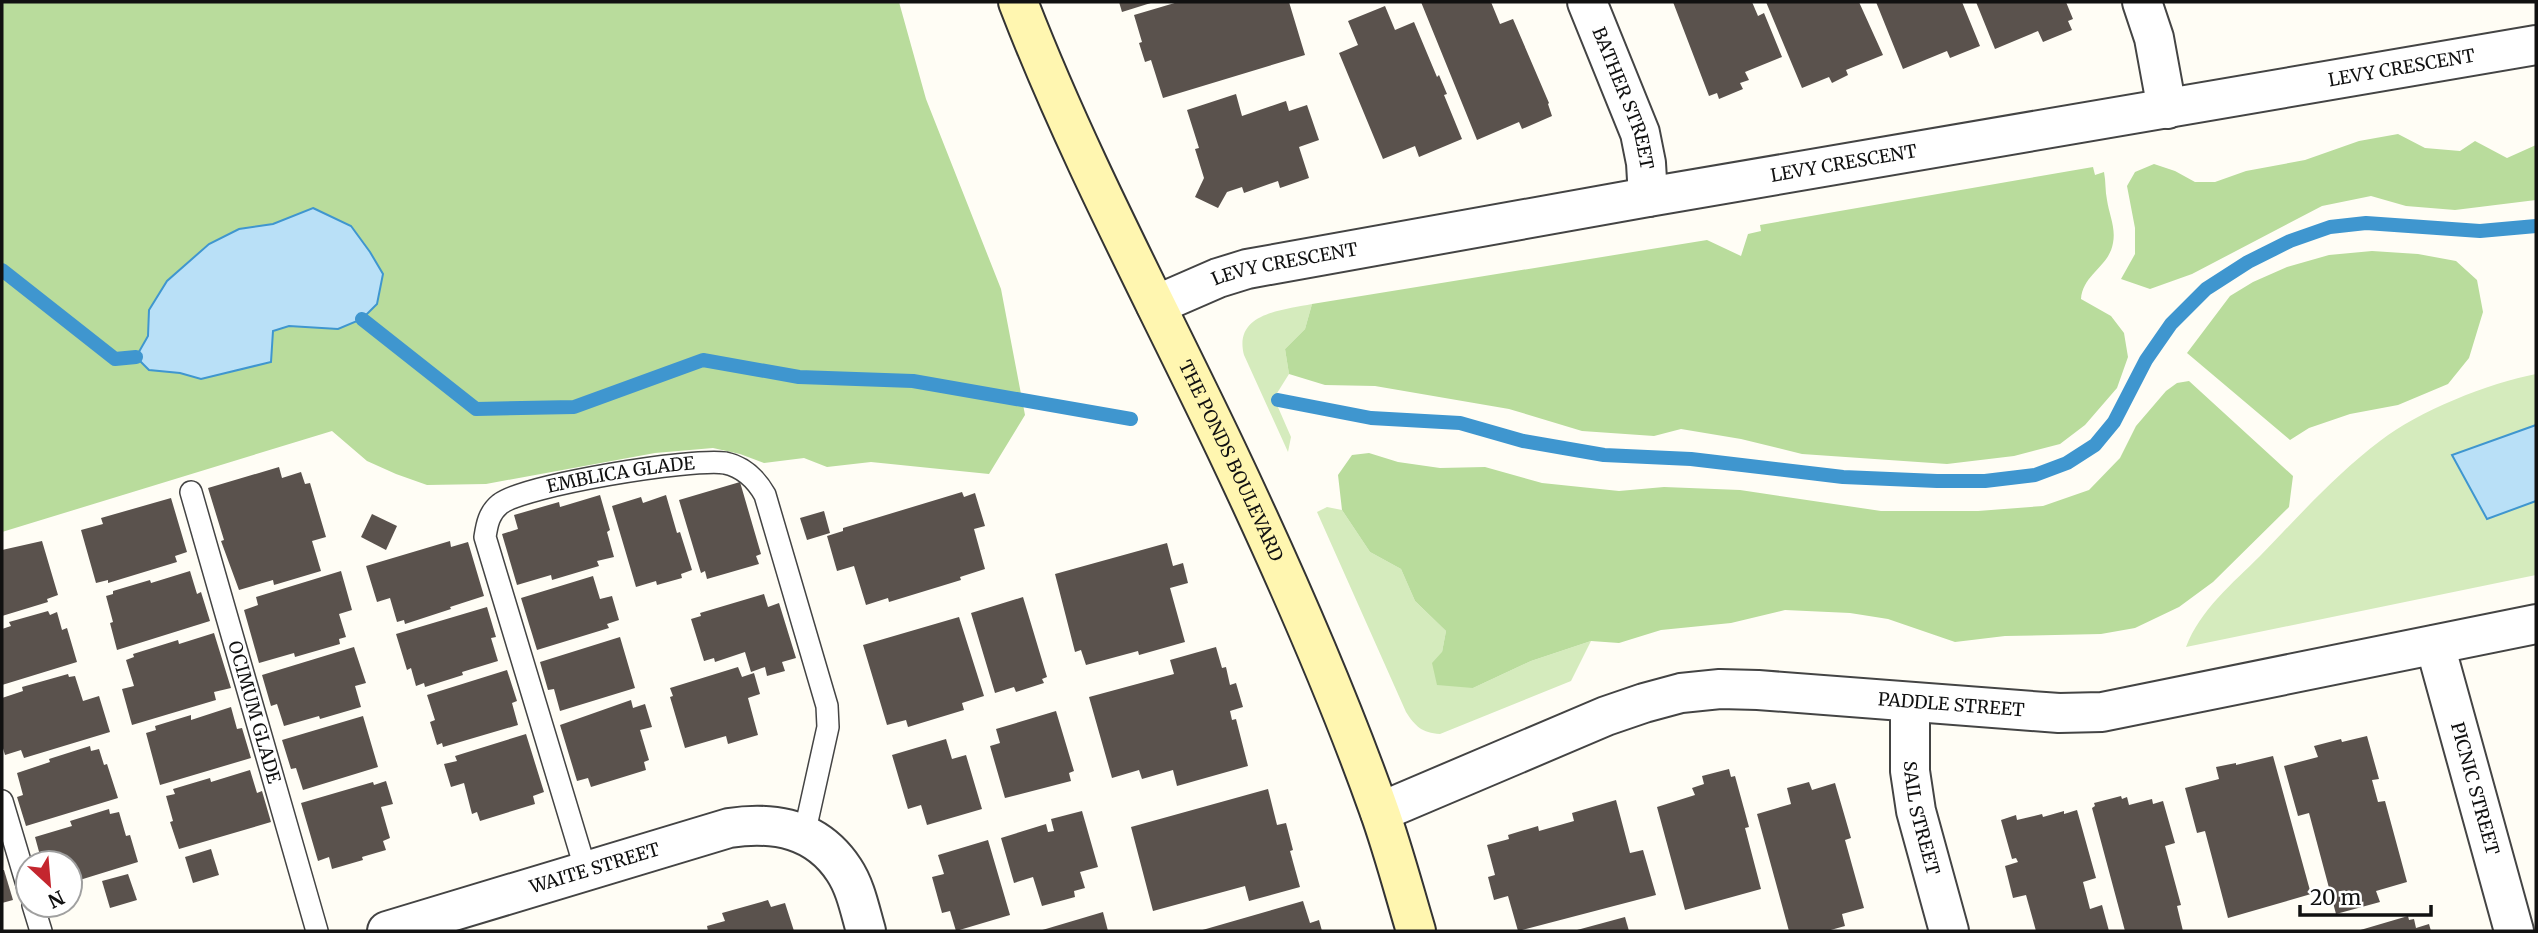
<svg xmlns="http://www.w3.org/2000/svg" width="2538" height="933" font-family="Merriweather,serif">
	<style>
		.green { fill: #d5ebbd }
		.forest { fill: #b9dc9c }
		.water { fill: #b9e0f7; stroke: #3f96cf; stroke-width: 2 }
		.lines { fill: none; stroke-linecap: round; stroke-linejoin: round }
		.stream { stroke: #3f96cf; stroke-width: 14 }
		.building { fill: #5a524d }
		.lane-casing { stroke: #444; stroke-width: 24 }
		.street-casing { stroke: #444; stroke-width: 42 }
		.secondary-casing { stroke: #333; stroke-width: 42 }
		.lane { stroke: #fff; stroke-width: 21 }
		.street { stroke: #fff; stroke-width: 38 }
		.secondary { stroke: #fff6b0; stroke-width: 38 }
		.labels { text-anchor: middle; stroke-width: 7; stroke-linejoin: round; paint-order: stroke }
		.street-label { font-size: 18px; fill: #111; stroke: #fff }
	</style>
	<rect width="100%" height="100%" fill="#fffdf5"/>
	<g class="green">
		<path d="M1312,304L1305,329L1285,349L1289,374L1274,398L1291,437L1288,452L1244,355C1233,313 1283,310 1312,304Z"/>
		<path d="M2536,374V575L2186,647C2200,610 2233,583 2260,556C2298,517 2336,474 2380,441C2418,411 2489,383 2536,374Z"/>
		<path d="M1327,507L1342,510L1370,552L1401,569L1415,601L1446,631L1442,652L1473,688L1531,661L1591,641L1571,681L1440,734C1422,733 1415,726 1406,712L1317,512Z"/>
	</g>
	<g class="forest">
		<polygon points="2,2 899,2 926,99 1001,289 1025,415 989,474 871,462 827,467 804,458 764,463 740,454 713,448 655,453 486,484 427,485 396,474 367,461 332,431 2,532"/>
		<polygon points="2398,134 2425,148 2460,151 2475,141 2507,158 2536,145 2536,200 2455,210 2406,206 2371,196 2322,206 2192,274 2150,289 2121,279 2135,254 2135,228 2127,186 2135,172 2154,164 2175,171 2195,182 2215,182 2246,171 2305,160 2359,141"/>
		<path d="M2093,167L2095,175L2104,172C2106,182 2105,191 2107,200C2109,214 2116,228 2113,243C2109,267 2083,274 2081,299L2111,316L2124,333L2128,357L2117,388L2085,425L2060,444L2014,456L1947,464L1802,454L1741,439L1681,429L1654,436L1582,431L1509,409L1375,386L1325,385L1289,374L1285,349L1305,329L1312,304L1707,240L1741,256L1748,234L1761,231L1760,225Z"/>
		<polygon points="2372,251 2418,254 2456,261 2477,280 2483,312 2469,358 2448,384 2398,405 2350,414 2309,428 2290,440 2187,353 2230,296 2253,282 2287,267 2329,255"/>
		<polygon points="2189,381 2293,476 2289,507 2213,582 2179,607 2135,628 2101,634 2005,636 1955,642 1888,619 1850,613 1785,610 1731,623 1661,630 1619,643 1591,641 1531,661 1473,688 1437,685 1432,663 1442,652 1446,631 1415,601 1401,569 1370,552 1342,510 1338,475 1352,455 1369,453 1398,462 1440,468 1485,467 1542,483 1619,491 1664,487 1740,490 1881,511 1978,511 2043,506 2089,490 2120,458 2136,426 2166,391 2177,383"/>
	</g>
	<g class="water">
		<polygon points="313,208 351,226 370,252 383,274 377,304 362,319 338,329 289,326 273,331 271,362 201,379 180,373 149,370 136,357 148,336 149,310 167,281 209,244 239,229 273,224"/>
		<polygon points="2536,425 2536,501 2487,519 2452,455"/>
	</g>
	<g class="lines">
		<g class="stream">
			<polyline points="2,270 115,359 136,357"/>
			<polyline points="362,319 476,409 574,407 703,360 799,377 913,381 1131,419"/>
			<polyline points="1278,400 1371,418 1460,423 1523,441 1604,455 1691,459 1843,477 1937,481 1985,481 2035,475 2067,463 2095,445 2114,422 2146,360 2171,324 2206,289 2248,262 2290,241 2330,227 2366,223 2480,231 2536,226"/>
		</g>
	</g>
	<g class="building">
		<polygon points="1119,2 1154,2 1122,12"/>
		<polygon points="1178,2 1289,2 1305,55 1163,98 1151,60 1145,62 1139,43 1142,42 1134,15"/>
		<polygon points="1421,2 1491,2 1500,24 1513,19 1549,103 1548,104 1552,116 1522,129 1519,122 1477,140"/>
		<polygon points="1673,2 1752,2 1758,16 1764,13 1782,57 1745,72 1749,80 1740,83 1743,89 1719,99 1717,93 1709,96"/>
		<polygon points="1766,2 1859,2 1883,55 1846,70 1848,75 1832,83 1829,77 1802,88"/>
		<polygon points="1876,2 1962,2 1980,46 1950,58 1947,51 1903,69"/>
		<polygon points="1976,2 2066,2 2073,19 2068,21 2072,30 2043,42 2038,31 1995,49"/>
		<polygon points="1385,6 1395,30 1414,22 1437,77 1439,75 1447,94 1444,95 1462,139 1419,157 1415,146 1383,159 1339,53 1358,45 1348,21"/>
		<polygon points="1236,94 1242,116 1286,101 1289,111 1307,105 1319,140 1299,147 1309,178 1280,188 1278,181 1244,193 1242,187 1227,192 1218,208 1195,197 1204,178 1195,149 1199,148 1187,110"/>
		<polygon points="279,467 282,478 301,472 305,484 310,483 326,537 312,541 321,571 274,585 273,580 239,590 221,541 224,540 208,488"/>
		<polygon points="740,482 761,554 756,556 759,564 707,579 705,571 701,573 679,500"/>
		<polygon points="962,492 964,497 975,493 985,526 974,529 985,569 960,577 961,580 889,602 888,598 866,605 854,566 837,571 827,536 843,531 843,528"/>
		<polygon points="600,495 610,530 607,532 614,557 597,561 599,566 552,580 551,575 517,585 502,534 518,529 514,515 559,502 560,507"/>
		<polygon points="666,495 677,533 680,532 692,570 681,574 682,578 657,585 656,581 636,587 612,506 641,497 643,503"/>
		<polygon points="171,498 187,552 175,556 177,562 108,583 108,580 96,583 81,530 103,524 101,518"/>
		<polygon points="824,511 830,533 807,540 800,518"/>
		<polygon points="372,514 397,526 386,550 361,537"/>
		<polygon points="42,541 58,595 47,599 48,602 2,616 2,550"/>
		<polygon points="450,541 451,547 468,542 484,596 450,607 451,609 405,624 404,620 397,622 390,598 377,602 366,566"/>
		<polygon points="1167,543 1173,566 1183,563 1188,583 1170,588 1185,642 1139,655 1138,651 1086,665 1081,650 1075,652 1055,574"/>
		<polygon points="190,571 197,594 201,592 210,621 117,650 110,623 113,622 106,596 113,594 113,591 150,580 151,583"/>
		<polygon points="341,571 352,610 339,614 346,637 339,639 340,644 295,657 294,653 259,663 244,610 258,605 256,597"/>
		<polygon points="593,576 600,599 612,596 619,620 607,624 609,628 537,650 521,598"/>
		<polygon points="764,594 768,607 779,603 796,658 782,662 785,671 767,676 765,667 751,672 745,652 715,662 714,658 704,661 691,619 701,616 700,613"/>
		<polygon points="1023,597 1047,677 1042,679 1044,683 1016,692 1014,687 995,693 971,613"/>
		<polygon points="487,607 496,637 491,638 498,661 462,672 463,675 425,687 424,683 416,686 411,668 407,670 396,634"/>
		<polygon points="48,611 50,615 57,612 62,630 67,628 77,662 2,685 2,629 11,626 9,622"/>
		<polygon points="959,617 984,696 962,703 964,710 908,727 906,720 887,725 863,645"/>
		<polygon points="214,633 231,688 214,692 216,700 132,725 122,689 134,686 126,660 134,657 133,654 178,640 179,644"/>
		<polygon points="620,637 635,688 560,711 554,689 548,690 540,662"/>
		<polygon points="354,647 366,683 355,686 361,707 320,719 319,716 284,726 277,704 271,706 262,675"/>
		<polygon points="1216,647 1222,668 1226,667 1230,685 1236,683 1243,707 1230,711 1232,720 1236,719 1248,766 1177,786 1173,770 1142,779 1139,770 1112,778 1089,697 1174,674 1170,660"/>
		<polygon points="738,667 742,677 754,673 760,694 748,698 758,735 728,744 726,736 685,748 670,697 673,696 670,688"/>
		<polygon points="507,670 517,701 512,703 518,725 443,747 442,743 437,745 430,722 435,720 427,695"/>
		<polygon points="68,674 69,677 75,676 83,701 99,696 110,732 24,758 21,750 5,755 2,745 2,698 23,691 22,687"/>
		<polygon points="631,700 633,708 645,704 652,727 640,730 649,760 644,762 646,770 591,787 588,778 577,781 560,725"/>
		<polygon points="231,707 237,729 242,728 251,758 160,785 146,733 156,730 155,726 191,715 191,720"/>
		<polygon points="1056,711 1074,771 1069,773 1071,781 1005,798 990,746 1000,743 996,729"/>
		<polygon points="363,716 378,767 303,790 296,768 291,769 282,740"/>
		<polygon points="526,734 544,792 533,796 535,804 480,821 477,812 472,814 464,783 451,787 444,764 457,761 455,756"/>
		<polygon points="2367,736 2379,779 2372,780 2378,802 2385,801 2407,882 2376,891 2380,902 2336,914 2309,813 2298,816 2284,766 2318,757 2314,746 2341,739 2342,742"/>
		<polygon points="946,739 952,759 966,755 982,809 927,825 921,805 908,809 892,755"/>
		<polygon points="90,746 91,751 99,749 104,765 107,764 118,798 26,826 17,797 23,795 17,773 50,762 49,759"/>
		<polygon points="2273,756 2311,894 2228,918 2205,831 2197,833 2185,788 2219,779 2216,767 2236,763 2236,765"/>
		<polygon points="1729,769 1731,777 1735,776 1749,827 1745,828 1761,889 1685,910 1657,807 1695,795 1692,788 1704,784 1702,776"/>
		<polygon points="250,770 257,793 262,791 271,822 179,849 170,822 173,821 166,796 175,794 173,789 210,778 211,782"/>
		<polygon points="386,781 393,804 381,807 390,838 383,841 386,850 362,857 363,860 332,869 329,857 318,861 301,803 373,782 374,785"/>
		<polygon points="1809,782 1812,790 1835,783 1851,838 1845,840 1864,908 1842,914 1845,926 1827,931 1789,931 1757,814 1791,804 1787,788"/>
		<polygon points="1268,789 1277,825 1286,823 1293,850 1290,851 1300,887 1249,901 1245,886 1153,911 1131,827"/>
		<polygon points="2121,796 2122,799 2127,797 2129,805 2152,799 2153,804 2163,801 2175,843 2165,846 2181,905 2177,906 2183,931 2125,931 2092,808 2095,806 2094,803"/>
		<polygon points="1616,800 1630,853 1643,850 1656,895 1518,931 1508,896 1494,900 1488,877 1495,875 1487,845 1509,839 1508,835 1538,826 1539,831 1574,821 1572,813"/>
		<polygon points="109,809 110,814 119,812 126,836 130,835 138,862 70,883 70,863 36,863 35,861 41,859 35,837 72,826 70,821"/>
		<polygon points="2077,810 2096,878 2083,882 2090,909 2102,905 2109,931 2036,931 2026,895 2013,898 2005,866 2018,862 2016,858 2012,859 2001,820 2016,815 2017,820 2042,814 2043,817 2064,811 2064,814"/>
		<polygon points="1082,811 1098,867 1080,872 1085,888 1074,891 1075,897 1042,906 1033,877 1014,883 1001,838 1046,824 1048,832 1054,831 1051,819"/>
		<polygon points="988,840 1010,915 956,931 950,911 942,913 932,877 944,874 938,855"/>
		<polygon points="211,849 219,875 193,883 185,857"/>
		<polygon points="2,870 4,870 13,900 2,903"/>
		<polygon points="128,874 137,900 110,908 102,881"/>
		<polygon points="768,900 771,907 785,903 794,931 708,931 707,926 725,921 722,913"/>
		<polygon points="1303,901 1310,923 1319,920 1322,931 1199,931"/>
		<polygon points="1103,912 1108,931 1039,931"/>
		<polygon points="2408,916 2409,920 2414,919 2416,928 2429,924 2431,931 2357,931"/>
		<polygon points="1625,917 1629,931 1577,931 1577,930"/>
	</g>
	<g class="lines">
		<defs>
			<g id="lane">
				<path id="s1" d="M191,492L317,931"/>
				<polyline points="2,801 28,888"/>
				<path id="s2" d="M586,871L485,537C487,524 489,513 500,504C525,485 691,458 725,463C744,467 756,479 765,495L827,706L828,727L804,835"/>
				<polyline points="33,905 41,931"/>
			</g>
			<g id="street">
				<path id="s3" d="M1587,2L1640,133L1646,163L1648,197"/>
				<polyline points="2142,2 2154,38 2167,109"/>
				<path id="s4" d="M1156,305L1218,278L1247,269L1648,197L2536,45"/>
				<path id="s5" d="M2435,645L2514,931"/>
				<path id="s6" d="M1910,702V771L1916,811L1949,931"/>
				<path id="s7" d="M1380,812L1606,716L1644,703L1681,693L1720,689L1758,690L2059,713L2102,712L2536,624"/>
				<path id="s8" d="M387,931L729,828C775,821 817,829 844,870C856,888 860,911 866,931"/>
			</g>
			<g id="secondary">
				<path id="s9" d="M1018,2C1077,155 1155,300 1226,449C1282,567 1335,686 1379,810C1393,849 1404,891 1416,931"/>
			</g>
		</defs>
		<use href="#lane" class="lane-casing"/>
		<use href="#street" class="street-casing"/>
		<use href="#secondary" class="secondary-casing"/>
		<use href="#lane" class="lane"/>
		<use href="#street" class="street"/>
		<use href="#secondary" class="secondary"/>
	</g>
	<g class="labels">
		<g class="street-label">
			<text dy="6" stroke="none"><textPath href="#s4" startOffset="1270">LEVY CRESCENT</textPath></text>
			<text dy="6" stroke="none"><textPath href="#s3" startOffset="103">BATHER STREET</textPath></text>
			<text dy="6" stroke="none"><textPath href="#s4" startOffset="704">LEVY CRESCENT</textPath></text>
			<text dy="6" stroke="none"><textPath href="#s4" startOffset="136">LEVY CRESCENT</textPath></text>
			<text dy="6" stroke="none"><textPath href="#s9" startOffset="506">THE PONDS BOULEVARD</textPath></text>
			<text dy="6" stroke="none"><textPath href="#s2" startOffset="511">EMBLICA GLADE</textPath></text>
			<text dy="6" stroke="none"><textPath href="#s7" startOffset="595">PADDLE STREET</textPath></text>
			<text dy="6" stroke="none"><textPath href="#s1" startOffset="229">OCIMUM GLADE</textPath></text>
			<text dy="6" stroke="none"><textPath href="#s5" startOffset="149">PICNIC STREET</textPath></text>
			<text dy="6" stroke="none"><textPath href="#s6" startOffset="117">SAIL STREET</textPath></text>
			<text dy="6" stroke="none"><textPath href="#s8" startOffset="217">WAITE STREET</textPath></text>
		</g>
	</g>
	<rect width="2538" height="933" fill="none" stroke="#111111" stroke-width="7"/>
	<g transform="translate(49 884) rotate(154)"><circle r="33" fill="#ffffff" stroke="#a0a0a0" stroke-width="2"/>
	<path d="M0-5L12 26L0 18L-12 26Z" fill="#c4262e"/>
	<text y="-10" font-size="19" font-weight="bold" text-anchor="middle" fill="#111111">N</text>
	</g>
	<path d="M2300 905v10h131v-10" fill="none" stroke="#111111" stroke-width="3.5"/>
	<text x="2310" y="905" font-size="21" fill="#111111" stroke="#ffffff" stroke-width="5" paint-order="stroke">20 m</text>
</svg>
